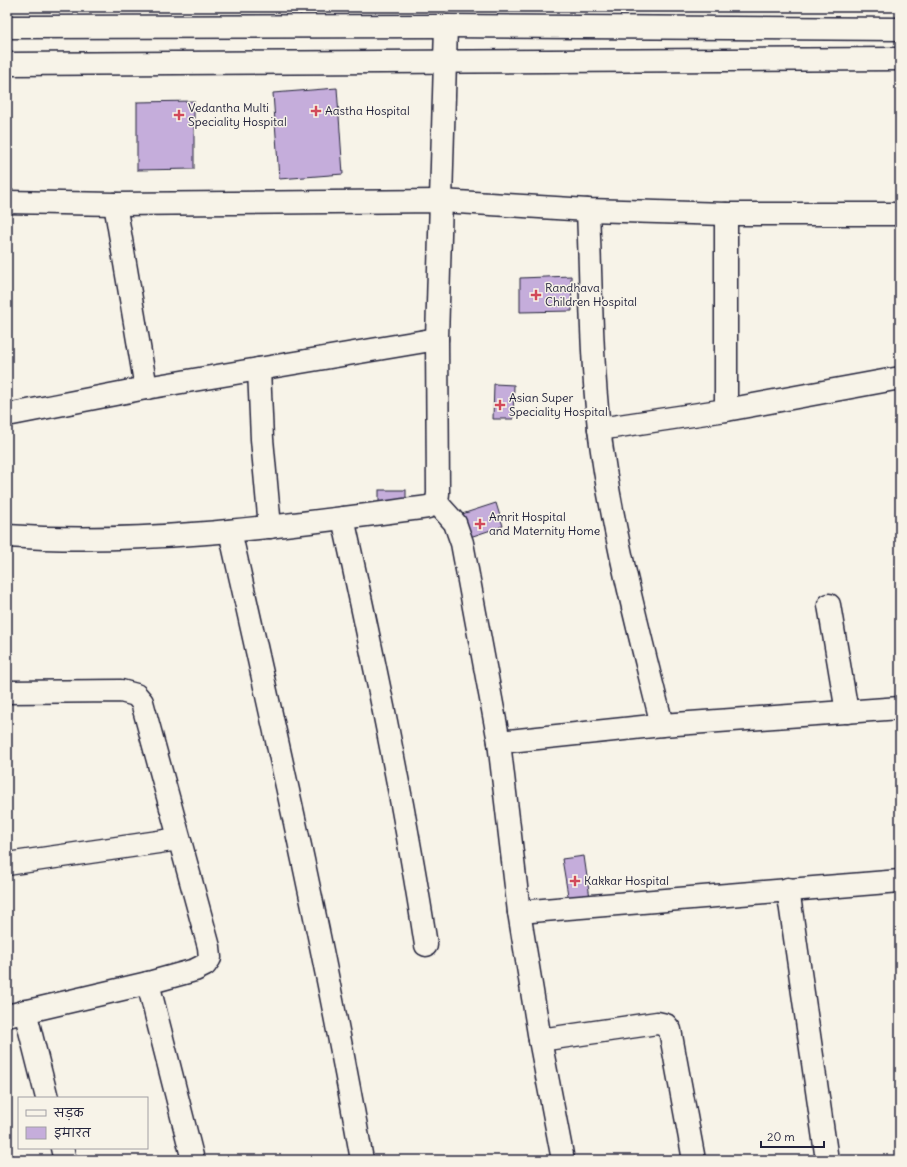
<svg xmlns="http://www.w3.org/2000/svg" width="907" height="1167" font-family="Delius,'Playpen Sans Deva',sans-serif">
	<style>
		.building { fill: #c5addb; stroke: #22223b }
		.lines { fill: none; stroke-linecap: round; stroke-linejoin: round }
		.minor-casing { stroke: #22223b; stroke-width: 25 }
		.tertiary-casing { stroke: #22223b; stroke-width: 25 }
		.minor { stroke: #f7f3e8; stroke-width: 22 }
		.tertiary { stroke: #f7f3e8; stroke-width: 22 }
		.poi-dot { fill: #d1495b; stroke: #f7f3e8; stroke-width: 1.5 }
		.labels { text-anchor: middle; stroke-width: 3; stroke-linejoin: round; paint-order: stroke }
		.poi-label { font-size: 12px; fill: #22223b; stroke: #f7f3e8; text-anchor: start }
	</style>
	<rect width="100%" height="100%" fill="#f7f3e8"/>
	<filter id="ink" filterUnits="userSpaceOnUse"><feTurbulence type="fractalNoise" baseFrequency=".025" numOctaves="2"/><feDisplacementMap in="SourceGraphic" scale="8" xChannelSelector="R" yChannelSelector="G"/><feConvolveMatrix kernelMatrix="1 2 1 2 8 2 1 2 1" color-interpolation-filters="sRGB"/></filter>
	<g filter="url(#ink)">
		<g class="building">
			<polygon points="337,88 343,174 279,179 273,93"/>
			<polygon points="194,101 194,169 137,170 137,102"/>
			<polygon points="571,276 572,311 520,312 520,278"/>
			<polygon points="494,384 514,385 513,419 493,419"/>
			<rect x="379" y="490" width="27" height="17"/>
			<polygon points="496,503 503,526 467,538 459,515"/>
			<polygon points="584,856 590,898 569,901 562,859"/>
		</g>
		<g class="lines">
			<defs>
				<g id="minor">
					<polyline points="7,202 115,204 441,201 588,210 726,214 900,214"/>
					<polyline points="115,204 146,388"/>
					<path d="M588,210C591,283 591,356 599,428C611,528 638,627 662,725"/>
					<polyline points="726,214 726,410"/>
					<polyline points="259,369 262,439 270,527"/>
					<polyline points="7,415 146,388 437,339"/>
					<polyline points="599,429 726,410 900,378"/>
					<polyline points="437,503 455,523 462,543 499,742 519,912 540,1040 563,1160"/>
					<path d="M343,518C374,660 404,802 426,945"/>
					<path d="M230,531C277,740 325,949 362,1160"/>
					<path d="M7,536C148,546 288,525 428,507L437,503L438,493L437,339L446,26"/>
					<polyline points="829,605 847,712"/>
					<polyline points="7,692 121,691 136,695 142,702 209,947 210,958 205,965 195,970 148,983 7,1016"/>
					<polyline points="499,742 662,725 900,708"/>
					<polyline points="7,864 179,839"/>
					<polyline points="788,889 827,1160"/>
					<polyline points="519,912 900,881"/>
					<polyline points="148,983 193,1160"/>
					<polyline points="25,1011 47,1098"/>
					<polyline points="540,1040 657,1023 666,1025 670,1030 694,1160"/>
					<polyline points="62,1148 65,1160"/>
				</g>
				<g id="tertiary">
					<polyline points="7,27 446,26 900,29"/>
					<polyline points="7,64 900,59"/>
				</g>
			</defs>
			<use href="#minor" class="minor-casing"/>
			<use href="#tertiary" class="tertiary-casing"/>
			<use href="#minor" class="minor"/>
			<use href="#tertiary" class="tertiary"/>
		</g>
	</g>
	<g class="poi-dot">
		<path d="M314 105h4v4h4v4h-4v4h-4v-4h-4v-4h4z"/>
		<path d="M177 109h4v4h4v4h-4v4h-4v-4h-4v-4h4z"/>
		<path d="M534 289h4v4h4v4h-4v4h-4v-4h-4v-4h4z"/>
		<path d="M498 399h4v4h4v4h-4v4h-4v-4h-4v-4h4z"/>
		<path d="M478 518h4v4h4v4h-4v4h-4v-4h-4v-4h4z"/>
		<path d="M573 875h4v4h4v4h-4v4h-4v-4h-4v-4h4z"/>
	</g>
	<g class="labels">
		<g class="poi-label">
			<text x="188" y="112">Vedantha Multi<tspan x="188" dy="14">Speciality Hospital</tspan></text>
			<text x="325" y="115">Aastha Hospital</text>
			<text x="545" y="292">Randhava<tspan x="545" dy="14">Children Hospital</tspan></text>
			<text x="509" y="402">Asian Super<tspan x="509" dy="14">Speciality Hospital</tspan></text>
			<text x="489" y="521">Amrit Hospital<tspan x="489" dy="14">and Maternity Home</tspan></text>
			<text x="584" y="885">Kakkar Hospital</text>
		</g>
	</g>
	<rect width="907" height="1167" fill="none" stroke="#f7f3e8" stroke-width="24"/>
	<rect x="12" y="12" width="883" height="1143" fill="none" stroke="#22223b" stroke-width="1.5" filter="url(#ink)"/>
	<rect x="18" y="1097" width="130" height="52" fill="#f7f3e8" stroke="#a29fa3"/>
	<rect x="26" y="1110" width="20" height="6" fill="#f7f3e8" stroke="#a29fa3"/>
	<text x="54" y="1117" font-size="12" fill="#22223b">सड़क</text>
	<rect x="26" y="1127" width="20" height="12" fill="#c5addb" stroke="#a29fa3"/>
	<text x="54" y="1137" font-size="12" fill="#22223b">इमारत</text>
	<path d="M761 1141v6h63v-6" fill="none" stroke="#22223b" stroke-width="2"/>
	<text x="767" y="1141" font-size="12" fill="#22223b" stroke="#f7f3e8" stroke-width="3" paint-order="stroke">20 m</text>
</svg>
